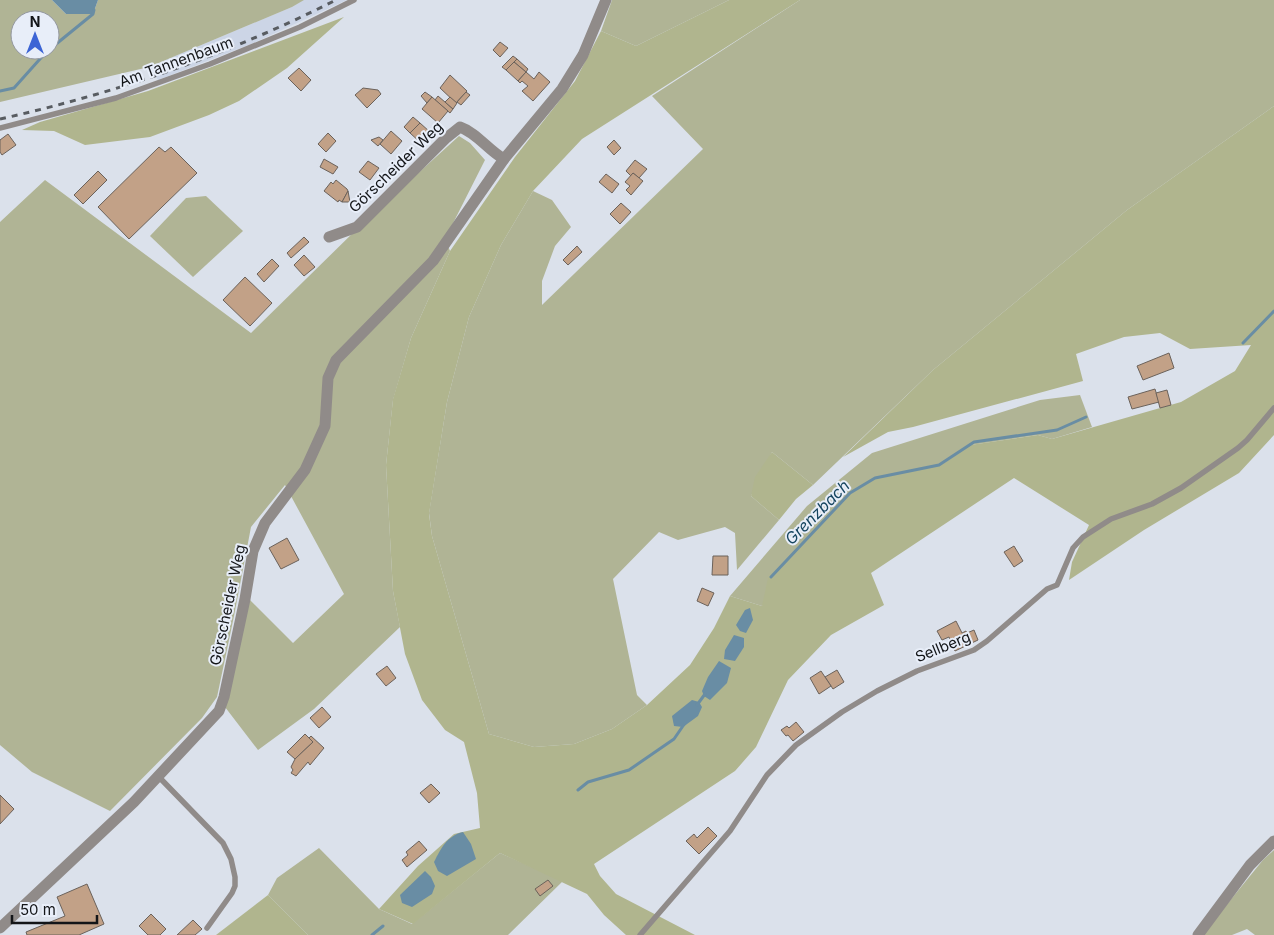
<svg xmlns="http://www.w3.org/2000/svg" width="1274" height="935" font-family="Inter,sans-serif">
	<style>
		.built { fill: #ccd5e6 }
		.green { fill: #b0b495; fill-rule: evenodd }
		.forest { fill: #b0b58e }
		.water { fill: #698da4 }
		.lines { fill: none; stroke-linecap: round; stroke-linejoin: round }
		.stream { stroke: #698da4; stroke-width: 3 }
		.building { fill: #c2a187; stroke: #6b625b }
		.service { stroke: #908b89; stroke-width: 5.5 }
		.minor { stroke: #908b89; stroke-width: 11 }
		.rail { stroke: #585c61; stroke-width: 3; stroke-dasharray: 6 6; stroke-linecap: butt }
		.labels { text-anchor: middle; stroke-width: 4; stroke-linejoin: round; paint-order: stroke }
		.street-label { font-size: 15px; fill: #131518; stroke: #e8eef9 }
		.water-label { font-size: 16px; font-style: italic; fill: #174660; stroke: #e8eef9 }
	</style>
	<rect width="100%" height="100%" fill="#dbe1eb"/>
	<polygon class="built" points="303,0 347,0 251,44 158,80 149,67 292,7"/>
	<g class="green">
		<path d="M0,0H52L66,14H93L98,0H304L292,7L149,67L0,102ZM20,20H50V50H20Z"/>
		<polygon points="612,0 729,0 636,46 601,31"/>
		<polygon points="800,0 1274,0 1274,106 1127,210 933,370 813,485 772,452 751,496 779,520 737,570 735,533 725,527 678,540 659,532 613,579 637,695 647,705 612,729 574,744 534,747 489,734 432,536 429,513 447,402 469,317 501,245 533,191 552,200 571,227 555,246 542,281 542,305 703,149 652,96"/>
		<polygon points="459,136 470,143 485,160 445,239 450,251 411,338 393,400 386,465 393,591 400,627 314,709 258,750 225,707 249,599 293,643 344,594 285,485 251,527 234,616 217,697 202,718 110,811 32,772 0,745 0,222 45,180 251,333 360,226"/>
		<polygon points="206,196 243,231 193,277 150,236 186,198"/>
		<polygon points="1080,395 1092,427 1052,439 1038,435 971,445 944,463 932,466 762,606 730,596 807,506 872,453 1040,400"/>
		<polygon points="319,848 379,909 412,924 500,853 563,881 508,935 308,935 268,895 277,878"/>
		<polygon points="1274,850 1274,935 1255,935 1247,929 1232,935 1202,935 1263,860"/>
	</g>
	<g class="forest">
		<polygon points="729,0 800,0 582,139 533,191 501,245 469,317 447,402 429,514 432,536 489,734 534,747 574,744 612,729 647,705 690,665 714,628 730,596 762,606 768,578 850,493 873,478 944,463 970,445 1038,435 1052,439 1181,402 1235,371 1251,345 1190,349 1160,333 1124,337 1076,354 1083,381 913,427 888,432 843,457 933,370 1127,210 1274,106 1274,435 1239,473 1144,530 1069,580 1072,562 1089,525 1014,478 871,573 884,605 831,635 788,680 756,747 735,771 594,864 600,876 616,894 695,935 626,935 604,915 587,894 500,853 413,924 379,909 418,866 454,834 480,828 477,793 464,742 445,730 422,700 405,654 393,591 386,465 393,399 411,338 450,251 515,157 575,81 601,31 636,46"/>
		<polygon points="344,17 287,68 239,101 209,115 150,137 85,145 54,131 22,130 40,122 148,91"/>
		<polygon points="772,452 813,485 796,499 779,520 751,496 755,477"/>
		<polygon points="268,895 308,935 216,935"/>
	</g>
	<g class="water">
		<polygon points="52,0 98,0 93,14 66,14"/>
		<polygon points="750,608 753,620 746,633 740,631 736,625 745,610"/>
		<polygon points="734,635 744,638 744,647 735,661 724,659 725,650"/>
		<polygon points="719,661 731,668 727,683 710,700 704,696 702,691 708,677"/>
		<polygon points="692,700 699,702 702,707 698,716 683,727 674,726 672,716"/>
		<path d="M463,832L471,844L476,859L447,876L438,871L434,862C441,848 447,836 463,832Z"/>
		<polygon points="425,871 431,877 435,886 432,894 412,907 402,903 400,895"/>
	</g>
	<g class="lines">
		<g class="stream">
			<polyline points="50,49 93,14 94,10"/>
			<polyline points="0,91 14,88 48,50"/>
			<polyline points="1243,343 1274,311"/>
			<polyline points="771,577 850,493 875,478 939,465 974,442 1057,430 1086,417"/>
			<polyline points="697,705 705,694"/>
			<polyline points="578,790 588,782 629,770 674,739 685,723"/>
			<polyline points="372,935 383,926"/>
		</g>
	</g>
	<g class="building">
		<polygon points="500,42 508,48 500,57 493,50"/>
		<polygon points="513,56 517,59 506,70 502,67"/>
		<polygon points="517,59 528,69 526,72 514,62"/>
		<polygon points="514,62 526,72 518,81 506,70"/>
		<polygon points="299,68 311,80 301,91 288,78"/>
		<polygon points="526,72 534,79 539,72 550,82 533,101 522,91 528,86 522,81 520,83 518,81"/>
		<polygon points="450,75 467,91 456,103 440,88"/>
		<polygon points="363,88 378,90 381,94 367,108 355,95"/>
		<polygon points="425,92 432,97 427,103 421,96"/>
		<polygon points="466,92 470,95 461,105 457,102"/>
		<polygon points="438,96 453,109 450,113 435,100"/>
		<polygon points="432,97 448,111 438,123 422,109"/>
		<polygon points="450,97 457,103 453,109 445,102"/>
		<polygon points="413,117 420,123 410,133 404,127"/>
		<polygon points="420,123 430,132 421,143 410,133"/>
		<polygon points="391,131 402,141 391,154 380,144"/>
		<polygon points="328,133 336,141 326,152 318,144"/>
		<polygon points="8,134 16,145 2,155 0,152 0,140"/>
		<polygon points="379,137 383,140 378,146 371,140"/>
		<polygon points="614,140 621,148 614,155 607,147"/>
		<polygon points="159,147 165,152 171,147 197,173 129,239 98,207"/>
		<polygon points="324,159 338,167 333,174 320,167"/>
		<polygon points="635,160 647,169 639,178 633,173 631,176 626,171"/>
		<polygon points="368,161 379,168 370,180 359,172"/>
		<polygon points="98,171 107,180 83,204 74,195"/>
		<polygon points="633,173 643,181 631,195 626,190 630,186 625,182"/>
		<polygon points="606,174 619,184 612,193 599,182"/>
		<polygon points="336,180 347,189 348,191 342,202 339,200 338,202 324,191 331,182 333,184"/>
		<polygon points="348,191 350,202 342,202"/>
		<polygon points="621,203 631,212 620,224 610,214"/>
		<polygon points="304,237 309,242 291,258 287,253"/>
		<polygon points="577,246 582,252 568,265 563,260"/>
		<polygon points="304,255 315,267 304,276 294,265"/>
		<polygon points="272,259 279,266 264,282 257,274"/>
		<polygon points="245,277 272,303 250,326 223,300"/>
		<polygon points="1169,353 1174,368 1143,380 1137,366"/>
		<polygon points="1155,389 1159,402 1132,409 1128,397"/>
		<polygon points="1167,390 1171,405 1160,408 1156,393"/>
		<polygon points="287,538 299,560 281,569 269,548"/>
		<polygon points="1014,546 1023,561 1014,567 1004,552"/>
		<polygon points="713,556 728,556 728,575 712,575"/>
		<polygon points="702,588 714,593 708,606 697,601"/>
		<polygon points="956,621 962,633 966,631 967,633 974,630 978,640 955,651 949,637 942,640 937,631"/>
		<polygon points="387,666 396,678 386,686 376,674"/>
		<polygon points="837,670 844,682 833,689 825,677"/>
		<polygon points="821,671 831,686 819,694 810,678"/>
		<polygon points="322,707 331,717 319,728 310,718"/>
		<polygon points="796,722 804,732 793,741 788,735 786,736 781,730 787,726 789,728"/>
		<polygon points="305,734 313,742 295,759 287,752"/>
		<polygon points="311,736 324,748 310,765 308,762 296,776 291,773 293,770 291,767 295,759 313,742 309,738"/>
		<polygon points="431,784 440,793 429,803 420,793"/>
		<polygon points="0,795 14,809 0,824"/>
		<polygon points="708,827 717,836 699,854 686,841 694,834 697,838"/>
		<polygon points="419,841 427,850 407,867 402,860 408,855 406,852"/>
		<polygon points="548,880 553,886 540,896 535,889"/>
		<polygon points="87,884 104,924 79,935 27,935 26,932 65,916 57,897"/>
		<polygon points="151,914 166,929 160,935 148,935 139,926"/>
		<polygon points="193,920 202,929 195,935 177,935"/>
	</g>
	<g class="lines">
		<g class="service">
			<polyline points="0,128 116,98 210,64 300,27 354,0"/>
			<polyline points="158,776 223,843 231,859 235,877 235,886 232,893 207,928"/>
			<polyline points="640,935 730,831 767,775 796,745 842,712 877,691 917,671 974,650 987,641 1047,589 1057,585 1073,548 1083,537 1111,519 1152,504 1181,488 1238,448 1247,440 1274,408"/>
		</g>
		<g class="minor">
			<path d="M329,237L357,227L445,139L460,127C477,133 488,150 504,159"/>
			<polyline points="0,928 134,802 219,711 224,697 245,599 253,551 265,523 305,470 325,426 328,378 336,360 433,261 504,159 562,89 583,55 606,0"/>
			<polyline points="1198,935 1250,865 1274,841"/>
		</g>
		<path class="rail" d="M0,119C117,93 229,54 336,0"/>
	</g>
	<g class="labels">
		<g class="street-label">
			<text transform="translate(176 62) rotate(-20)" y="5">Am Tannenbaum</text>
			<text transform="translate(396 167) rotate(-44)" y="5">Görscheider Weg</text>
			<text transform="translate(228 605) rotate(-78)" y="5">Görscheider Weg</text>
			<text transform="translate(943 647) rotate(-22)" y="5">Sellberg</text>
		</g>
		<g class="water-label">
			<text transform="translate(817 512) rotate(-45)" y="6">Grenzbach</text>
		</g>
	</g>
	<g transform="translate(35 35)"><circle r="24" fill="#e8eef9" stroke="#93979f"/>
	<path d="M0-4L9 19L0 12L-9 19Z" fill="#3c64d5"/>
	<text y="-8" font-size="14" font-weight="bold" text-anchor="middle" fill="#131518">N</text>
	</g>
	<path d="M12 915v8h85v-8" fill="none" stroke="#131518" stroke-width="2.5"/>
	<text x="20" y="915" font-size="15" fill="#131518" stroke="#e8eef9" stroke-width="4" paint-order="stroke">50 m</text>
</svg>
